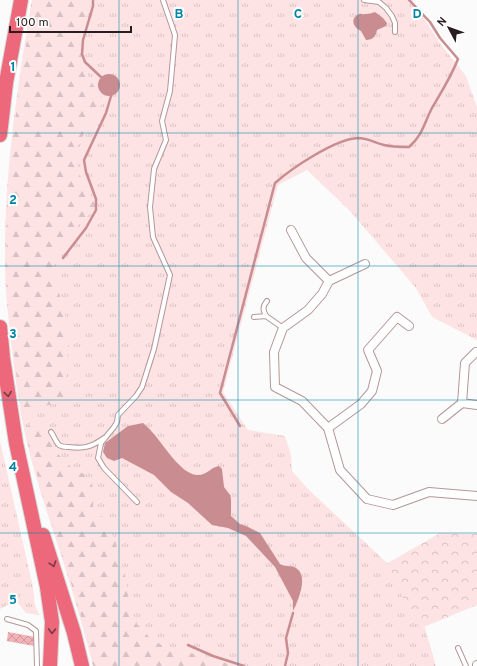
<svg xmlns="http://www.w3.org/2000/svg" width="477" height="666" font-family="Overpass,sans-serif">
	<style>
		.grass { fill: url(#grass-tufts) }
		.forest { fill: url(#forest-firs) }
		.park { fill: url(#park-crowns) }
		.water { fill: #c98d91 }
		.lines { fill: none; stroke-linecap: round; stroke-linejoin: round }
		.stream { stroke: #c98d91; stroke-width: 2.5 }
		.building { fill: url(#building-cross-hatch) }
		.lane-casing { stroke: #b49799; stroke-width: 6 }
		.street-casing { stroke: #b49799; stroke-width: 10 }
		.highway-casing { stroke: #d8d6d6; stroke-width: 16 }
		.lane { stroke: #fff; stroke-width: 4 }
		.street { stroke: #fff; stroke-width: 8 }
		.highway { stroke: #ec687a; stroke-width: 14 }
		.oneway { stroke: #763b43 }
		.grid { fill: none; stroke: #0085a7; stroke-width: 1; stroke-opacity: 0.55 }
		.grid-label { font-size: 13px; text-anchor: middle; font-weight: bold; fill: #0085a7; stroke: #fff; stroke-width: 4; stroke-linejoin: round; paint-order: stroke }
	</style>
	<defs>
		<pattern id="grass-tufts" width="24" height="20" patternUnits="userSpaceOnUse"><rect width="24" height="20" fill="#fde3e4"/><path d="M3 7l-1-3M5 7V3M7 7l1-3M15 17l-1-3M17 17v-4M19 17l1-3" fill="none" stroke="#d9c2c3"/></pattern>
		<pattern id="forest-firs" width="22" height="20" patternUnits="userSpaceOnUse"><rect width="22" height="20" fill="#fde3e4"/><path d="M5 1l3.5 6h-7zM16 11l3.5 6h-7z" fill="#d9c2c3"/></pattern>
		<pattern id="park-crowns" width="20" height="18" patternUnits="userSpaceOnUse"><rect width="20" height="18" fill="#fde3e4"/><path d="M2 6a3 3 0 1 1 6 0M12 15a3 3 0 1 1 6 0" fill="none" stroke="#d9c2c3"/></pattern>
		<pattern id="building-cross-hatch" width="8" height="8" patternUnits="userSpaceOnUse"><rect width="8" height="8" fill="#f2b2b6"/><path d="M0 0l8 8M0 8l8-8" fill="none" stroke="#d0999c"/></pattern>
	</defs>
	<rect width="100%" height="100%" fill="#fbfbfb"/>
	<g class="grass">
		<path d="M32,0H412L442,46L466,76L477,107V340L432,317L416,288L350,211L307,170L278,185L223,392L248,430L285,436L291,455L292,471L308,489L404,579L417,600L436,666H94C83,629 73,592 61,555C48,515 34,475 25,434C19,406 15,378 12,349C9,321 5,293 5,264C4,176 17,87 32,0Z"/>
		<polygon points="0,441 33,587 35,605 39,615 26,613 19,604 13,602 0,609"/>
	</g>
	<g class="forest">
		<path d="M33,0H91V4L79,37L82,64L93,85L104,100L76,148L78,172L88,189L97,207C80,223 62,239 54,262C51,271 67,317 69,331C71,346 65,361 66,376C66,384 69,392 72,400L21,411L6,281L7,210L11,148Z"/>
		<polygon points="32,422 41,423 48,434 59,455 73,469 84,474 92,484 94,494 93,506 104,519 115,540 126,579 129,602 137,624 150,638 165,647 211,658 234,666 93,666 78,605 40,485 24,429"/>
	</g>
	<polygon class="park" points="440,533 477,534 477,605 419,629 396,584 381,567"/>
	<g class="water">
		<path d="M375,12L383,18L387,23L386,26L377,30C376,36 373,40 366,40L361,31C354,28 349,19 359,14C362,13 362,15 365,14C369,14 372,13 375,12Z"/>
		<circle cx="109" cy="85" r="11"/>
		<path d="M143,423C146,426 150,429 152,432C163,443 180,474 197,475C206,476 211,467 219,466L222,469L224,487L230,495L231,499V516L240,524L246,526L260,533L280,564C285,567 291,565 296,568C309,576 298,601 293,611V601L275,567L246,536L228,528L212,525L188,503L171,492L154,475L122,458L114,461L107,458L103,452L105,443L128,426Z"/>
	</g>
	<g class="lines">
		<g class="stream">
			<polyline points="93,0 93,6 83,40 82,54 85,62 102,78"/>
			<polyline points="63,258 86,228 96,210 96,199 86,172 84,160 106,113 111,96"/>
			<path d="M240,426L220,393L275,183C292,168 335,139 358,138C368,138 375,143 384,145C392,147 401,147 409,147C423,135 424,123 432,108C442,91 451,77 458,59L440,38L430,22L409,0"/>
			<polyline points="188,645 213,656 244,666"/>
			<polyline points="285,666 288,653 286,638 293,613"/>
		</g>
	</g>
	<polygon class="building" points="8,632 35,637 34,646 7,641"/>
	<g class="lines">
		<defs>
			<g id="lane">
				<polyline points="364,0 379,2 386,8 392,16 395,23 395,32"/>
				<path d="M266,316C263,310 262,307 267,301"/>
				<polyline points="254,317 266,316 283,328"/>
				<path d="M51,432C54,436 56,442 59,445C62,447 65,447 69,447C83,449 92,447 104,438"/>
				<polyline points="137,502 104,468 98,458 101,443 114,427 117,422 118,415 136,396 142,387 154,349 170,275 153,237 150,207 154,169 166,140 162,121 170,91 175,35 163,0"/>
				<polyline points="7,619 28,625 36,631 37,666"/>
				<polyline points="458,648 466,666"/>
			</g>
			<g id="street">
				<polyline points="291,230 306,258 329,281"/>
				<polyline points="365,264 329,281 322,294 308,310 283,328 274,352 275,387 302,401 328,428 340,470 367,499 393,505 429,492 477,496"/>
				<polyline points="476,352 465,363 462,403 477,405"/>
				<polyline points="442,419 462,403"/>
				<polyline points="328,428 361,404 372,391 377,371 368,350 397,317 409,326"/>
				<polyline points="477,666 477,665"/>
			</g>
			<g id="highway">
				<polyline points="0,135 6,83 21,0"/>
				<polyline points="0,327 3,358 16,443 47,587 52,622 50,666"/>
				<polyline points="43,535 74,633 82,666"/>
			</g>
		</defs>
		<use href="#lane" class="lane-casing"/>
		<use href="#street" class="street-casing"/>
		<use href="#highway" class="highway-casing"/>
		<use href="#lane" class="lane"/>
		<use href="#street" class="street"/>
		<use href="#highway" class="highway"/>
	</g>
	<defs><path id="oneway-chevron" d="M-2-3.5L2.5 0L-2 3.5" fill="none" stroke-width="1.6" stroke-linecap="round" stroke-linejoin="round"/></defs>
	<g class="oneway">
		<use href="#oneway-chevron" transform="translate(8 394) rotate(81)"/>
		<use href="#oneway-chevron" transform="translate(53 564) rotate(72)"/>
		<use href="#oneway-chevron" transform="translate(52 631) rotate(92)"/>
	</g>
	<path class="grid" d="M119,0V666M238,0V666M358,0V666M0,133H477M0,266H477M0,400H477M0,533H477"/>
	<g class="grid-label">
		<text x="179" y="18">B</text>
		<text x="298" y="18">C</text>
		<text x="417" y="18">D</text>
		<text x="13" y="71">1</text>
		<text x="13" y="204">2</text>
		<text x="13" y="338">3</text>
		<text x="13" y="471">4</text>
		<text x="13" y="604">5</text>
	</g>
	<g transform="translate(449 28) rotate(311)" stroke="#ffffff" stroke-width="3" paint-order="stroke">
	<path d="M0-3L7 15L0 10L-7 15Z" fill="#281d1e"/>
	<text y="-6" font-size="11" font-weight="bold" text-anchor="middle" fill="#281d1e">N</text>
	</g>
	<path d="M10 26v6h121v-6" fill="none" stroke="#281d1e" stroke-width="2"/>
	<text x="16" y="26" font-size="12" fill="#281d1e" stroke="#ffffff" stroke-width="3" paint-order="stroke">100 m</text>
</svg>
